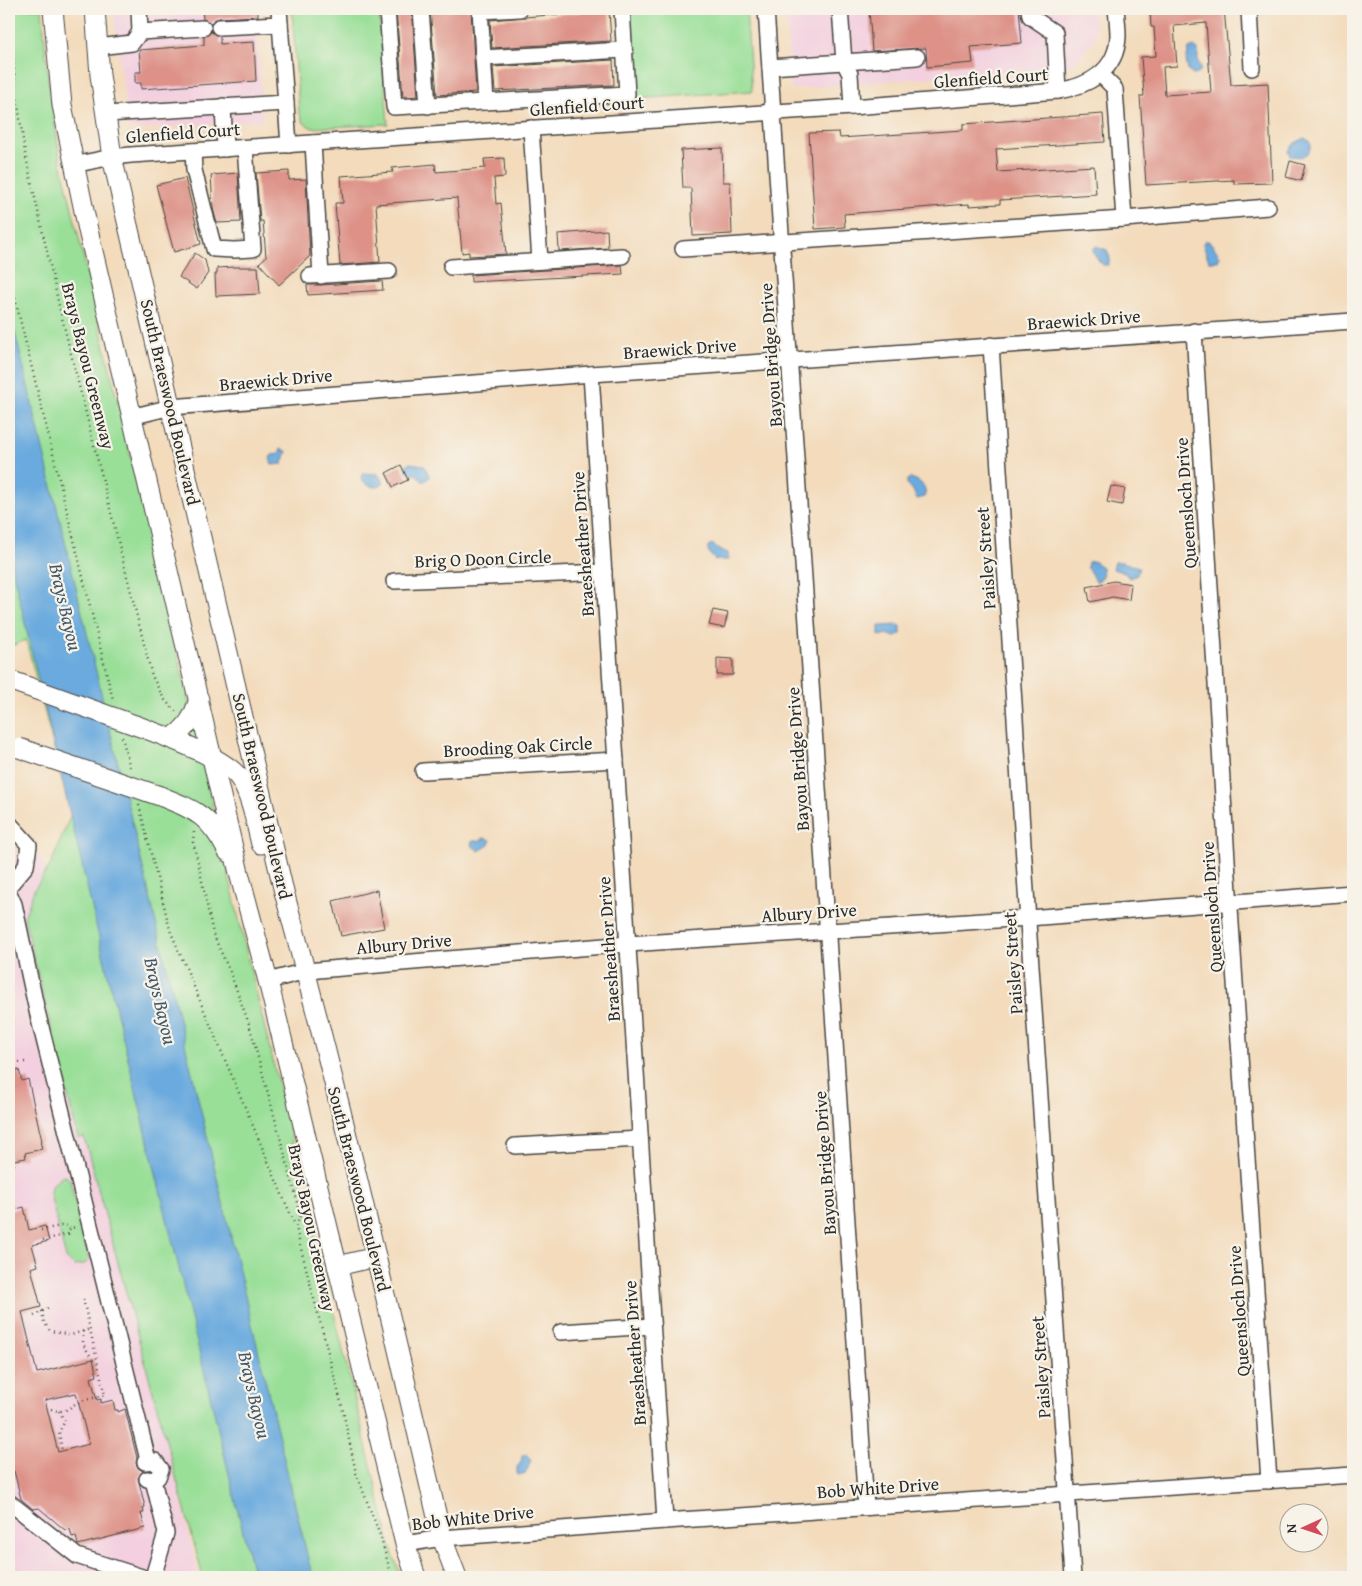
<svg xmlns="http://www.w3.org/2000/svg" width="1362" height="1586" font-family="'Gentium Book Plus',serif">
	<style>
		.built { fill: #f3cfdf }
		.green { fill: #99df98; stroke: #628562 }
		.water { fill: #6baade; stroke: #4b6a84 }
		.building { fill: #dd9187; fill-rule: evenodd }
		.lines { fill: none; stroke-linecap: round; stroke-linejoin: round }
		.minor-casing { stroke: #494541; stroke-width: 18 }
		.major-casing { stroke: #494541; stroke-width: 21 }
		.path { stroke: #494541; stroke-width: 2.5; stroke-dasharray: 1 4; stroke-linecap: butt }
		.minor { stroke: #fff; stroke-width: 15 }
		.major { stroke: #fff; stroke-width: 19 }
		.major-bridge-casing { stroke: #494541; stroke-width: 21; stroke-linecap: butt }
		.major-bridge { stroke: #fff; stroke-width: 19 }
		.labels { text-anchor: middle; stroke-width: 4.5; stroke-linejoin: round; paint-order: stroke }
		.street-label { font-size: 18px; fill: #2b2b2b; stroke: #f7f3e8 }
		.water-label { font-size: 19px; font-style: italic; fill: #41576a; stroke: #f7f3e8 }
	</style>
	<rect width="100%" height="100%" fill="#f7f3e8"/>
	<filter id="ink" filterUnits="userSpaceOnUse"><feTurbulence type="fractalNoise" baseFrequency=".02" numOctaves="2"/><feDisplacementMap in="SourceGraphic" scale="10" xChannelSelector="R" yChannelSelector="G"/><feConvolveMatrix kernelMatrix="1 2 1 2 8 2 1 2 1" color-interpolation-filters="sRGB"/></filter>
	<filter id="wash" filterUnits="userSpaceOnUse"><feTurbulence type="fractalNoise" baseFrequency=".0096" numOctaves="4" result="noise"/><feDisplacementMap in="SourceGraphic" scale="20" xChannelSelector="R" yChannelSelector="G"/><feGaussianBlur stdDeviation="1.12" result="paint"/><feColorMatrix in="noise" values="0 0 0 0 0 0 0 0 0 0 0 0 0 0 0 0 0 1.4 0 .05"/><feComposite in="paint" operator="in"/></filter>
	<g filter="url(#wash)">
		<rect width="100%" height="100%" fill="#f3dbbc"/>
		<g class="built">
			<polygon points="113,9 256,9 263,120 129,130"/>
			<polygon points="786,9 1094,9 1096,38 1072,66 791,89"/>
			<polygon points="9,847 14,852 34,847 46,869 48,935 199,1577 52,1577 9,1565"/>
			<polygon points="1353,1571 1353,1577 1265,1577"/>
		</g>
		<g class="green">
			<polygon points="9,9 42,9 48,78 60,158 186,690 249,963 391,1548 401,1577 203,1577 84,1137 78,1138 24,918 34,890 51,864 71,814 26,640 9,647"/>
			<polygon points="292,9 379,9 388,124 312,128 304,123 299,112"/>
			<polygon points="629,9 746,9 752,91 635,99"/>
			<path d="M63,1176L67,1177L70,1180L89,1260C85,1265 81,1265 74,1266L66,1258L50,1194L51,1186Z"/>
		</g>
		<g class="water">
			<polygon points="1194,47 1198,50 1198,61 1201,69 1198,74 1193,75 1188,71 1186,60 1189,49"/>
			<polygon points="1305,138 1311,143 1309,152 1301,157 1290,156 1288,151 1293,144"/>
			<polygon points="1204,241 1208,241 1211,243 1220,256 1218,261 1209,261 1203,245"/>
			<path d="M1096,246L1107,250L1110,258L1108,265H1103C1099,262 1093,253 1093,249Z"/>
			<polygon points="9,307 309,1563 313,1577 254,1577 113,997 9,555"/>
			<polygon points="281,449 287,451 283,464 272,465 270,458 272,455 278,454"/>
			<polygon points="410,463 424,465 430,477 425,481 422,481 417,475 407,472 406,465"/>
			<path d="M363,473L378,474L384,483L378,487C370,487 364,484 361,477Z"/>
			<path d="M910,478C919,480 929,487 924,497L918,499L916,498L913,490L907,485V480Z"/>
			<polygon points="712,544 719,550 728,553 728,560 715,560 708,552 708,546"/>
			<path d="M1093,561L1102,567L1103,577L1097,582C1094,580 1089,570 1087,567L1088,562Z"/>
			<polygon points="1115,562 1122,562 1139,567 1137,575 1129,578 1125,573 1113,569"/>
			<polygon points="899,625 901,626 901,634 895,637 886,634 881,636 879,635 879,626"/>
			<polygon points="484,838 491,840 489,845 479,851 472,846 471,843 473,841 479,841"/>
			<polygon points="526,1454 531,1460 526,1473 519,1475 517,1474 517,1467 521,1462 522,1456"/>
		</g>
		<g id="blocks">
			<g class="building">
				<polygon points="202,9 258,9 258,16 219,18 211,23 203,19"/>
				<polygon points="396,9 412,9 418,96 403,97"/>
				<polygon points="430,9 471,9 476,92 437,95"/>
				<polygon points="869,9 1019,9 1022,43 971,47 973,63 927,67 926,48 872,51"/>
				<path d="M1150,9H1224L1231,85L1268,83L1272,183L1234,184V180L1146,185L1140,96H1144L1141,57L1156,56L1154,27H1151ZM1206,23L1211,92L1165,95L1163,67L1177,66L1174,26Z"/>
				<polygon points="609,10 611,41 492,48 490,20"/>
				<polygon points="211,32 220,36 220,44 254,42 256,81 141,89 141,83 135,83 135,72 141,72 139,50 204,45 204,37"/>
				<polygon points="613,60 614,85 495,91 493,67"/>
				<polygon points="1103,114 1105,142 996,149 998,172 1094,166 1096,194 1000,200 1000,204 969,206 969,204 844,214 845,227 815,229 809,133 839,132 840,138 963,130 963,124"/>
				<polygon points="722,148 723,182 730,182 732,234 693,236 691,188 683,188 681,150"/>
				<polygon points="504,158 505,177 494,178 496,204 501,203 506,254 469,256 469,252 462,253 457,198 376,204 380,262 340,265 335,203 343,203 341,176 393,172 392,168 435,164 436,172 485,168 484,159"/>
				<polygon points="1290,161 1305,165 1301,181 1286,177"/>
				<polygon points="289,171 289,180 306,179 310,256 279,285 259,263 266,257 263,221 260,221 256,173"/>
				<polygon points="238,173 241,222 217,223 213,208 211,175"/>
				<polygon points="185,178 201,244 174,252 156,185"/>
				<polygon points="607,230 608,248 559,251 558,234"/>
				<polygon points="195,253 205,260 208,273 197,289 179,277"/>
				<polygon points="622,265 623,274 471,282 471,275"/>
				<polygon points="234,267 258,267 260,294 216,296 215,274 217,274 217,268"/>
				<polygon points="382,281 383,290 308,295 307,285 321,285"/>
				<polygon points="401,465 408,480 393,487 386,473"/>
				<polygon points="1111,486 1125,489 1122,505 1107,502"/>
				<polygon points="1114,581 1131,584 1129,600 1113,597 1090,602 1087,587"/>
				<polygon points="713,610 728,613 724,628 709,625"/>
				<polygon points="717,658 733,659 733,675 717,675"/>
				<polygon points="377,890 384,928 341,936 333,901"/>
				<polygon points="19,1070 22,1081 28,1079 42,1141 40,1141 42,1149 25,1153 26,1158 9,1161 9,1072"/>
				<path d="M24,1207L29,1230L45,1226L49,1241L32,1245L38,1266L31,1268L41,1307L22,1312L37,1373L93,1359L97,1376L91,1378L97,1400L101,1399V1403L113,1400L115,1410H118V1412L125,1409L137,1458L136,1463L138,1468L143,1471L138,1478L145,1507L143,1508L144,1513H141L145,1528L78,1545L76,1536L72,1537L70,1529L65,1530L39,1508L33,1509L21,1499L14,1471L9,1473V1211ZM76,1393L89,1444L58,1452L45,1400Z"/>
			</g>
		</g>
	</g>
	<g filter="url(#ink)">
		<use href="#blocks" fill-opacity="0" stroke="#494541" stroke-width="1"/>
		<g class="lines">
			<defs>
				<g id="minor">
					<polyline points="139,9 140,32"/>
					<polyline points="279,9 289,145"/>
					<polyline points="387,9 394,107 627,94 622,9"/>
					<polyline points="421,9 428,106"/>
					<polyline points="480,9 486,102"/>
					<polyline points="766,9 866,1507"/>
					<polyline points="840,9 844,62 850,74 852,107"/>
					<polyline points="1029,9 1030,16 1055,33 1058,91"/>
					<polyline points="1249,9 1252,68"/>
					<polyline points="480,11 520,9"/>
					<polyline points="219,27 280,24"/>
					<polyline points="98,47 132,43 140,32 203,28"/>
					<polyline points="483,58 624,50"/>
					<polyline points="770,67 917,57"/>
					<polyline points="1101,75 1115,89 1124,219"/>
					<polyline points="223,106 225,149"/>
					<polyline points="106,114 286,103"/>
					<polyline points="531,128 540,261"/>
					<polyline points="313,143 321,276"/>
					<polyline points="193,151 194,170 214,249 234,250 253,249 245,148"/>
					<path d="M73,165L112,157L131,155L852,107L1058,91C1088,86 1117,71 1118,36C1118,27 1117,18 1116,9"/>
					<polyline points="683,249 1124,219 1268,207"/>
					<polyline points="451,267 622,256"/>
					<polyline points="310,276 389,271"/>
					<polyline points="1194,331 1231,924 1269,1481"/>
					<polyline points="991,345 1029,937 1073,1577"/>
					<polyline points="591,374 665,1521"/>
					<polyline points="131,417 171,407 591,374 1353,321"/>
					<polyline points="394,581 604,572"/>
					<polyline points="423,771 616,760"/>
					<polyline points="9,823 29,845 26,866 9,886"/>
					<polyline points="9,893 14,904 37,1011 148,1460"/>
					<polyline points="268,981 306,971 628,944 1028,918 1353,893"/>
					<polyline points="515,1146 640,1139"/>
					<polyline points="561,1332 652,1326"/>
					<polyline points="145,1462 155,1461 161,1469 158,1477 153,1480 147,1479"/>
					<polyline points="153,1480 166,1533 153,1577"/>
					<polyline points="9,1502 77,1556 142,1577"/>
					<polyline points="405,1544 442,1538 665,1521 1353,1475"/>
				</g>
				<g id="major">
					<polyline points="53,9 62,105 88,230 239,873 268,981 405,1544 416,1577"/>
					<path d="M95,9L100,75L112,157L284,892C343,1106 391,1322 442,1538L457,1577"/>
					<path d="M146,729C169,738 228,759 240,779C251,796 256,824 261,844"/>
					<path d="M171,739C188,727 193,718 199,699"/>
					<path d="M160,796C197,811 209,815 228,852"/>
					<polyline points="337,1266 376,1257"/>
				</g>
			</defs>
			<use href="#minor" class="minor-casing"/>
			<use href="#major" class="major-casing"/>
			<g class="path">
				<polyline points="10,9 15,84 25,153 60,310 152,676 164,699 176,712"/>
				<polyline points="9,274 113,700"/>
				<polyline points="122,737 130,768"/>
				<polyline points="139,805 170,930 295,1225"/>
				<polyline points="194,832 193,842 198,862 213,934 230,972 249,1024 298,1203 300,1216 296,1227 300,1245 342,1406 356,1473 380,1535 392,1577"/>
				<polyline points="9,1027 15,1019"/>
				<polyline points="9,1062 25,1062"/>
				<polyline points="9,1166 15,1164"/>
				<polyline points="41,1230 65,1225 70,1228"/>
				<polyline points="43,1240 68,1234 70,1228 77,1227"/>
				<polyline points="42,1311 44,1322 50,1331 71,1335 90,1329"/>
				<polyline points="34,1316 50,1307"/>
				<polyline points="83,1331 83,1344 91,1357"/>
				<path d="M51,1409C68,1415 68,1406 81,1401C89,1399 97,1397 105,1395L83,1299"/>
				<polyline points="59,1411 65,1421 59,1432 62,1451"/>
				<polyline points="9,1571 27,1577"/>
			</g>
			<use href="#minor" class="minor"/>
			<use href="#major" class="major"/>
			<defs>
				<g id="major-bridge">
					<polyline points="9,680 146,729"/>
					<polyline points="19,748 160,796"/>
				</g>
			</defs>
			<use href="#major-bridge" class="major-bridge-casing"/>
			<use href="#major-bridge" class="major-bridge"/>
		</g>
	</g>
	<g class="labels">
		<g class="street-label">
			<text transform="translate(991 78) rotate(-4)" y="6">Glenfield Court</text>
			<text transform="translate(587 106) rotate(-4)" y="6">Glenfield Court</text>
			<text transform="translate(183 133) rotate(-4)" y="6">Glenfield Court</text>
			<text transform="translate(1084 320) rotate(-4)" y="6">Braewick Drive</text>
			<text transform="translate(680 349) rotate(-4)" y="6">Braewick Drive</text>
			<text transform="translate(771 355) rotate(-94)" y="6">Bayou Bridge Drive</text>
			<text transform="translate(88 366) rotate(76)" y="6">Brays Bayou Greenway</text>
			<text transform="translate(276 380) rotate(-5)" y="6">Braewick Drive</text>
			<text transform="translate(170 402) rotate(77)" y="6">South Braeswood Boulevard</text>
			<text transform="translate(1186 503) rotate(-94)" y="6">Queensloch Drive</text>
			<text transform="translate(583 544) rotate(-94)" y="6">Braesheather Drive</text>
			<text transform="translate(986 558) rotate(-94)" y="6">Paisley Street</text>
			<text transform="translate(483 559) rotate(-2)" y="6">Brig O Doon Circle</text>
			<text transform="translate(518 747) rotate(-3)" y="6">Brooding Oak Circle</text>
			<text transform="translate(798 759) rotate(-94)" y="6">Bayou Bridge Drive</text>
			<text transform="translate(262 796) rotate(77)" y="6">South Braeswood Boulevard</text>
			<text transform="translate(1212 907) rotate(-94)" y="6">Queensloch Drive</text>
			<text transform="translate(809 913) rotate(-4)" y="6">Albury Drive</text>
			<text transform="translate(404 944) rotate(-5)" y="6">Albury Drive</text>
			<text transform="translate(609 949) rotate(-94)" y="6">Braesheather Drive</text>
			<text transform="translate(1013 963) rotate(-94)" y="6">Paisley Street</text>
			<text transform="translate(825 1163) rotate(-94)" y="6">Bayou Bridge Drive</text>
			<text transform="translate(359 1189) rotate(76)" y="6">South Braeswood Boulevard</text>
			<text transform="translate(312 1228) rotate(78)" y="6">Brays Bayou Greenway</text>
			<text transform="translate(1239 1311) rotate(-94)" y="6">Queensloch Drive</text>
			<text transform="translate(635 1353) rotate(-94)" y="6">Braesheather Drive</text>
			<text transform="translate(1041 1367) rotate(-94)" y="6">Paisley Street</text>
			<text transform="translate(878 1488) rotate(-4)" y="6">Bob White Drive</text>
			<text transform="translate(473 1518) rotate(-6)" y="6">Bob White Drive</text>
		</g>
		<g class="water-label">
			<text transform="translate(66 607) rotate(77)" y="7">Brays Bayou</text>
			<text transform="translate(161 1001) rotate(77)" y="7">Brays Bayou</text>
			<text transform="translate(255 1395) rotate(77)" y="7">Brays Bayou</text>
		</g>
	</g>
	<rect width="1362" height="1586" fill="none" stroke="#f7f3e8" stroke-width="30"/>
	<g transform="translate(1304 1528) rotate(267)"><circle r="24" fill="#f7f3e8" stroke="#a5a39c"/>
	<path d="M0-4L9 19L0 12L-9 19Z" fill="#d1495b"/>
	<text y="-8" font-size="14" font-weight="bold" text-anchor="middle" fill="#2b2b2b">N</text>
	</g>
</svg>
